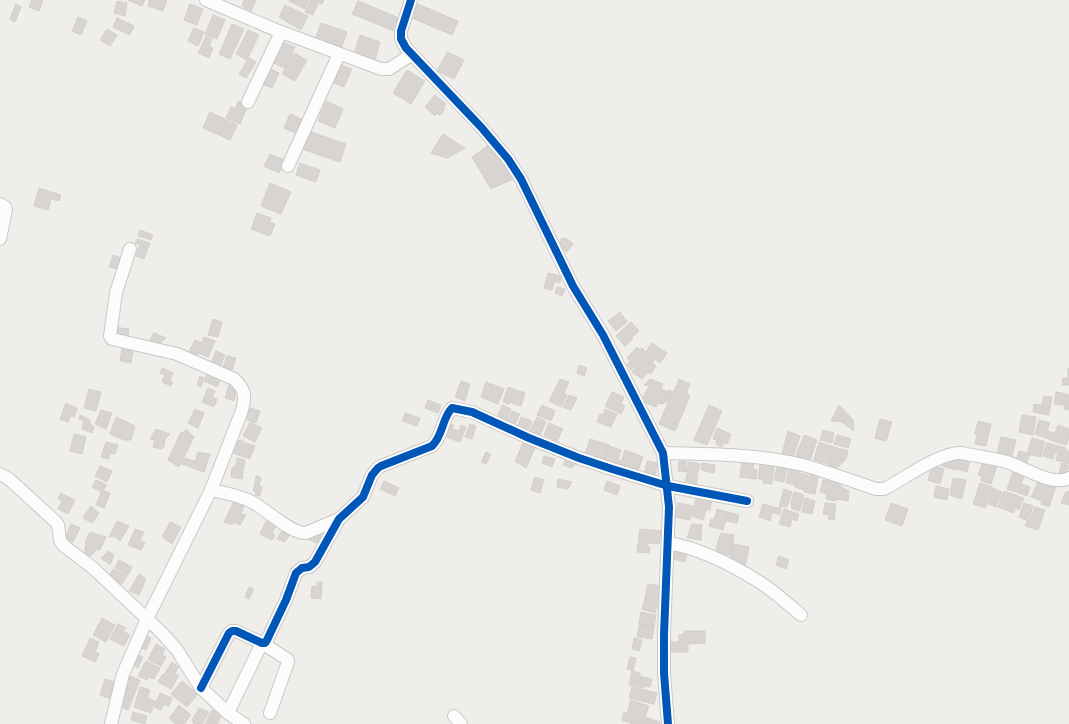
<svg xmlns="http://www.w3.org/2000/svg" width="1069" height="724" font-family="'Exo 2',sans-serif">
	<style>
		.building { fill: #d7d4d2; stroke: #d3d0cc }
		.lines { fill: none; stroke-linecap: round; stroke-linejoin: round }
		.minor-casing { stroke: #c9c8c7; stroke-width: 14 }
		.minor { stroke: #fdfcfc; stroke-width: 12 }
		.cycleway-casing { stroke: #fff; stroke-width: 11 }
		.cycleway { stroke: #0057b8; stroke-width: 8 }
	</style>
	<rect width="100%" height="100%" fill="#f0eeeb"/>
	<g class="building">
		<polygon points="32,0 43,0 39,11 29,7"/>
		<polygon points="128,0 145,0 142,6"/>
		<polygon points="149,0 167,0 163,11 148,6"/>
		<polygon points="244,0 256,0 251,11 242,6"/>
		<polygon points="290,0 309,0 305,9 289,1"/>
		<polygon points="311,0 324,0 322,4 318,3 313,15 305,12"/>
		<polygon points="117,1 127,3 125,16 114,13"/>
		<polygon points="358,1 399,18 394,31 352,14"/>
		<polygon points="16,4 21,7 15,22 10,19"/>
		<polygon points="190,4 203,9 197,25 184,20"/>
		<polygon points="418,4 458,21 452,35 412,18"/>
		<polygon points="285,5 308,16 301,30 279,17"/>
		<polygon points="213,15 225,20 217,39 205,34"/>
		<polygon points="78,17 87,21 81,35 72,31"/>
		<polygon points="117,18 134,26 130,35 113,27"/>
		<polygon points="321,23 347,32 341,49 315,40"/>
		<polygon points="232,24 244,29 230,59 219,54"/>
		<polygon points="194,28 204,32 198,46 188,41"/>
		<polygon points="107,29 117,35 110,46 100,40"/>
		<polygon points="248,30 259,35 247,60 236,54"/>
		<polygon points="360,35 380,42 374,63 353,56"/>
		<polygon points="206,36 212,39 209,46 213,48 209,58 198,53"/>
		<polygon points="279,40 295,47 285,68 269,61"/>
		<polygon points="447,52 464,60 454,79 437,71"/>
		<polygon points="294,53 307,60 295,81 282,74"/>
		<polygon points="249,58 256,62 246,78 239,74"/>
		<polygon points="339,64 352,69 344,87 331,82"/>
		<polygon points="266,67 279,73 272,88 259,83"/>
		<polygon points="407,70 425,81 411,104 393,93"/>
		<polygon points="435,95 446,104 443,108 445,109 440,115 437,113 435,116 425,107"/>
		<polygon points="238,101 248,105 240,124 226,118 231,107 235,109"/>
		<polygon points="326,101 343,109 335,128 318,121"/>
		<polygon points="210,112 237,125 230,140 203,128"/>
		<polygon points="290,114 304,120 297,134 284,128"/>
		<polygon points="308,131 346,144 340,162 302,149"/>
		<polygon points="443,134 465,148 447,158 431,153"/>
		<polygon points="489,145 516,178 491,189 472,157"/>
		<polygon points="270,154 285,160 279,173 264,166"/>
		<polygon points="300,163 320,170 316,182 296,175"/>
		<polygon points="270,183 291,192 281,214 261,206"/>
		<polygon points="39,188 61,195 59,201 51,199 48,210 34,206"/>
		<polygon points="257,213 271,218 270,222 275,224 270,236 251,229"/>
		<polygon points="140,230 153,235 151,240 138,236"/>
		<polygon points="566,238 573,244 567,252 559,246 561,239"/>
		<polygon points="137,239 150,243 144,259 136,256 140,245 135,243"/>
		<polygon points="113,255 121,258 117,269 109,267"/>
		<polygon points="548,273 561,276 560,283 555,281 552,290 544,288"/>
		<polygon points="557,287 565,289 562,296 555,293"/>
		<polygon points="620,312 627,322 616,331 608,321"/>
		<polygon points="213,319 222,322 218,337 208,335"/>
		<polygon points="631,322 639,331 632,337 633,338 625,346 616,336"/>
		<polygon points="113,327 129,329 128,337 112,337"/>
		<polygon points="154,333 166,338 156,346 149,341"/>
		<polygon points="204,337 215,341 208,357 198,353"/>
		<polygon points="195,340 202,343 197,355 189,351"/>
		<polygon points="652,343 667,353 660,363 655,359 652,363 656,366 651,374 648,372 642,379 632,372"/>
		<polygon points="637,347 640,350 642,348 646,352 631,370 627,365 630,361 627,358"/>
		<polygon points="128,348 133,352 131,363 120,361 122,349"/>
		<polygon points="216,351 225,355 221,365 212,361"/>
		<polygon points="227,356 236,358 232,370 223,367"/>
		<polygon points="579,365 587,368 584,376 577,373"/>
		<polygon points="162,368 173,373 170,380 173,382 171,386 162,382 165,375 160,373"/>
		<polygon points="1068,368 1069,385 1062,385 1063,378 1068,379"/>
		<polygon points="209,369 223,375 217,387 204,381"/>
		<polygon points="200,376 204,378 201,387 197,385"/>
		<polygon points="560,379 569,382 564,393 567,395 561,407 549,401"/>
		<polygon points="650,379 663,384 661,389 668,392 663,404 658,403 656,407 641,401 649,386 644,385"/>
		<polygon points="679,379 690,384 686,393 690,396 675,431 659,424 668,403 664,402 669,390 674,392"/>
		<polygon points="461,381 470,384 465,401 455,397"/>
		<polygon points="486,382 504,389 498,404 481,397"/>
		<polygon points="229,385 238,388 234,401 225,398"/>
		<polygon points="508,387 525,393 521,406 509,402 509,404 503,402"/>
		<polygon points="208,388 215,391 212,397 217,399 214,407 202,402"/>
		<polygon points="89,389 101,392 96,411 84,408"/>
		<polygon points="612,392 624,397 621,404 625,406 621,414 605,406"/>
		<polygon points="1056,392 1066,394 1064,405 1054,404"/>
		<polygon points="1067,394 1069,395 1069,410 1064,409"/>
		<polygon points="569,395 577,398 571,410 563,407"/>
		<polygon points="1044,396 1052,397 1049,415 1033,412 1034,404 1042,405"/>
		<polygon points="428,400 441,405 438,413 425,408"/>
		<polygon points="66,403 77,408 74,417 71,415 68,422 60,419"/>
		<polygon points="502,405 511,409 505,422 497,418"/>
		<polygon points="542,405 555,411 551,421 537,415"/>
		<polygon points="709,405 722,411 707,445 694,440"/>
		<polygon points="839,405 853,420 854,431 842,422 831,421"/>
		<polygon points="250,408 260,411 256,423 247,420"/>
		<polygon points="195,409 204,413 198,428 188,423"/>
		<polygon points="605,409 617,414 611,427 597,422 600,414 603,415"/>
		<polygon points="101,410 112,413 106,429 95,424"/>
		<polygon points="512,411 520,414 513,428 505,425"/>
		<polygon points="405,413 420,418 417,426 402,421"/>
		<polygon points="80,415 90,420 90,423 94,427 92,433 82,429 84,421 79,419"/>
		<polygon points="1022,415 1036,417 1033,435 1019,432"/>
		<polygon points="116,417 135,426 131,440 124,440 110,434"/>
		<polygon points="521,417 532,421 527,433 517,429"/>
		<polygon points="537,417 546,422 538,439 528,434"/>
		<polygon points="880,419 892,422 886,441 875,438"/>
		<polygon points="1039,420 1050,423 1047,431 1051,432 1049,439 1035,434"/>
		<polygon points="978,421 991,424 986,446 975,444 977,435 975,434"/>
		<polygon points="250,422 262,428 255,442 243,436"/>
		<polygon points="447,423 454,425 452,429 459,431 461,425 466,427 460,442 443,436"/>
		<polygon points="549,423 563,429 557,441 544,435"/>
		<polygon points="470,424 476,426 472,439 465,437"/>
		<polygon points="1058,425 1069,429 1069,438 1066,445 1050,440 1052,432 1055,433"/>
		<polygon points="717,428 731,434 727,444 724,443 722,447 716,444 717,440 713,439"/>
		<polygon points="156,429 170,434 165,439 164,447 161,449 153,447 154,442 155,440 150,439"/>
		<polygon points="186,429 194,437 179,467 168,460 181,432 184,433"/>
		<polygon points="823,430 834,433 832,443 820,440"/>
		<polygon points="788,431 800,436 793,458 782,454"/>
		<polygon points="74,434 86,437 82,454 70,451"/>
		<polygon points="804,435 817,440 810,460 796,456"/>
		<polygon points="837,435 851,439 848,448 834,444"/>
		<polygon points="1001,437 1016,440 1012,456 997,453"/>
		<polygon points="1032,438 1045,442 1041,457 1027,454"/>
		<polygon points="590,439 609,445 603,463 584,456"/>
		<polygon points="241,440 244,442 242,449 252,452 250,459 230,452 233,443"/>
		<polygon points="106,442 118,445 115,454 110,453 109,459 101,457"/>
		<polygon points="819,442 834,447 828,464 814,460"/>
		<polygon points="245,443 255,446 253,452 243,449"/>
		<polygon points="523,443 535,448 526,468 515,461"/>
		<polygon points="1047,443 1066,448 1062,462 1056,460 1058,453 1055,453 1053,459 1043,456"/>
		<polygon points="609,446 621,450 618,459 621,461 619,467 604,462"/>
		<polygon points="834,447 848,451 846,459 834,471 828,468"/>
		<polygon points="625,450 643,457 637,474 619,468"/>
		<polygon points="1019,451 1030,454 1026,464 1016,460"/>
		<polygon points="1067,451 1069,451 1069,464 1063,462"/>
		<polygon points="198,452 210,454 204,472 182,464 184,458 195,461"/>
		<polygon points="486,452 491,454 486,464 481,462"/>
		<polygon points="544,456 555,459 552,467 542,463"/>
		<polygon points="961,457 970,460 967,472 957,469"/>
		<polygon points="237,458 245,460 242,479 231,477 232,468 236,465"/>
		<polygon points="566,458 576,462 572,468 563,465"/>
		<polygon points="945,458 959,458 956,470 942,466"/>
		<polygon points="984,459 998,463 991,484 981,481 982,476 978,475"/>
		<polygon points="742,460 754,461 753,469 757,470 756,479 740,477"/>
		<polygon points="647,461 658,463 654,479 644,476"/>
		<polygon points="679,461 687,462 686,472 678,471"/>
		<polygon points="689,462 700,464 698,473 687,472"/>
		<polygon points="702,463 715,465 714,473 701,470"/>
		<polygon points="1062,463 1069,466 1065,478 1058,476"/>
		<polygon points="760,464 774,466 772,484 763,483 763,479 758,479"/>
		<polygon points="100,466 112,471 107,482 95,476"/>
		<polygon points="777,466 787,468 784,482 774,480"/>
		<polygon points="932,466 944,469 940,484 928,480"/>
		<polygon points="789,468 799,470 795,485 786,483"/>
		<polygon points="1013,472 1024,476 1021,484 1030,487 1027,496 1007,489"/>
		<polygon points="687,473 698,475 696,486 685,484"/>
		<polygon points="799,473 808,475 804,490 795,487"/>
		<polygon points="810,474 817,475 818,478 815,494 804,492"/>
		<polygon points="256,476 259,476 261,479 259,486 262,487 260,496 255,495 256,493 253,490 254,488"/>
		<polygon points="535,477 544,480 540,493 531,490"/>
		<polygon points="953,478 966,480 962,499 950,495"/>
		<polygon points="558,479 572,482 568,489 557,487"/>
		<polygon points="96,480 107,485 102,492 92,487"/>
		<polygon points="823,480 832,481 841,485 841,487 849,491 848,501 837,499 836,501 826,499 827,494 820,492"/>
		<polygon points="1039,480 1056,486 1049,507 1041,504 1042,501 1031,497"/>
		<polygon points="384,481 399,488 395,496 380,489"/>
		<polygon points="607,481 620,486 617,495 604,490"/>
		<polygon points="980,483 992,487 985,508 973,504"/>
		<polygon points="936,486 949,489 947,500 934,497"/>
		<polygon points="993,488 1002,492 996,507 988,504"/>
		<polygon points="784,489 792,492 787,507 779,507"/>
		<polygon points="102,490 110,493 104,508 96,505"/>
		<polygon points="1004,491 1024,498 1019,510 1015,508 1014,513 998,507"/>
		<polygon points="1066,491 1069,492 1069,505 1061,503"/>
		<polygon points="794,492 804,495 800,511 792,509 791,501"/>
		<polygon points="61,493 75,500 68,514 58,509 62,501 58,499"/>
		<polygon points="696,497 712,499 710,510 706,510 703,520 692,516"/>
		<polygon points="805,498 815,501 812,514 802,512"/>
		<polygon points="234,501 245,504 241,514 246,515 240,525 236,523 230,524 224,522"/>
		<polygon points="678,503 693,506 690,520 675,517"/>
		<polygon points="825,503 836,504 834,520 828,519 829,515 823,514"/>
		<polygon points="891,503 908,509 902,526 885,520"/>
		<polygon points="1024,503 1033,506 1030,517 1027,516 1026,520 1019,517"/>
		<polygon points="763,504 781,509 780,515 772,512 770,521 759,517"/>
		<polygon points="91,506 99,513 92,523 83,518"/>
		<polygon points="1035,507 1045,510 1038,530 1025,526 1028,518 1031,519"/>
		<polygon points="717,509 728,512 723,530 709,526 711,519 714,520"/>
		<polygon points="784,509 799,514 797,521 792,519 790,527 779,524"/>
		<polygon points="728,512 739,515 737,523 726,521"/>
		<polygon points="117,521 129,526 120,541 114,536 109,537"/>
		<polygon points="266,521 277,524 272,533 275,535 272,540 260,534"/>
		<polygon points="170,522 181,527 172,544 162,537"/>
		<polygon points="71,524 80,528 73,542 65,538"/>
		<polygon points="692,524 702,525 701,540 687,538"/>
		<polygon points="135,529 144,532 140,540 145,543 141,550 128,545"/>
		<polygon points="283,529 291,534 284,542 277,539"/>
		<polygon points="640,529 661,531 659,544 647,543 647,546 650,547 649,553 637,552"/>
		<polygon points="90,532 106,537 100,550 96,549 93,554 90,556 84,554 86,551 84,550 86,545 85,542"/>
		<polygon points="322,532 318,543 307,539 312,533"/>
		<polygon points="721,533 734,535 731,555 718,553 719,550 716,550 718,541"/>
		<polygon points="733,544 749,547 745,567 730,561"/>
		<polygon points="108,551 114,555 110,565 101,558"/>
		<polygon points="675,551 687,554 685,562 673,559"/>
		<polygon points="779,556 789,560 786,569 776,565"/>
		<polygon points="119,560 132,567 128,575 115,568"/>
		<polygon points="113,569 127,576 122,584 109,577"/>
		<polygon points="139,574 146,579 139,595 129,591"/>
		<polygon points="317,582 322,582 321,599 311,598 312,586 317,587"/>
		<polygon points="648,584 662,586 659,601 645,599"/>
		<polygon points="249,587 254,589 249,599 245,597"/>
		<polygon points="645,599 658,603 655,613 642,609"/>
		<polygon points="641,612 656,615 654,627 639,624"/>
		<polygon points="102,618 115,625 106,642 93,635"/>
		<polygon points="118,624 126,628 123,631 130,635 124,646 110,639"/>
		<polygon points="639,625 654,627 652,639 637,637"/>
		<polygon points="684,631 705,631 705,643 688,644 688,652 671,652 670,642 679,642 679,635 684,634"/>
		<polygon points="143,634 151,638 146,650 137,646"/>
		<polygon points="90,638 99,642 95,652 99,654 95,662 82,656"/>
		<polygon points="634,638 642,640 639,651 632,649"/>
		<polygon points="156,644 165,649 162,655 166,657 161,666 148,660"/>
		<polygon points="135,653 143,657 138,668 130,664"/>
		<polygon points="630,657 636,658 633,671 627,669"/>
		<polygon points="146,661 160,668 154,679 149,677 147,680 138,676"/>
		<polygon points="172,662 179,667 175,673 179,676 176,680 165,673"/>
		<polygon points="632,671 640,673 640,676 652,679 650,687 645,686 644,688 629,685"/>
		<polygon points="163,674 176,681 171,689 158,682"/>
		<polygon points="130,676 140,680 128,710 118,705"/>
		<polygon points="105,679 115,682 112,692 116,693 114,700 100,695"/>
		<polygon points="182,681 198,694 187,707 171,694"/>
		<polygon points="140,687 150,690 147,698 155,701 151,713 134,707"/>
		<polygon points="632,687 657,693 654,704 629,698"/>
		<polygon points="160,693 172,698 169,706 164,704 161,710 154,707"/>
		<polygon points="631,700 649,706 645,717 660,722 659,724 633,724 622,720 624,712 627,713"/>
		<polygon points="179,705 191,715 184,724 176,724 169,718"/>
		<polygon points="199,708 209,712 202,724 194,724 192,720"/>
		<polygon points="212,710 222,715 217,724 205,724"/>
		<polygon points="133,712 147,716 145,724 131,720"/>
	</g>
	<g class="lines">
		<defs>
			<g id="minor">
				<polyline points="206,0 276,30 381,69 389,69 411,55"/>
				<polyline points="411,0 401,31 401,39 406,48 481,127 508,159 521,179 573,286 603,335 663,453 669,507 664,635 664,673 668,724"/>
				<polyline points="248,102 281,32"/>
				<polyline points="288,166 339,54"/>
				<polyline points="0,204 5,207 6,210 0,239"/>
				<path d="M663,453C709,454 757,454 803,465C828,472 852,481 876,489H884L888,487C906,477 941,452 961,453C976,456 992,458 1007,462C1023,467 1053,487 1069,478"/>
				<polyline points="0,474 9,479 56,522 58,525 60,540 63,545 93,568 162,633 177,650 201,688 228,713 244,724"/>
				<path d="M211,490C225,493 240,495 252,502C266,509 291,534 306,533L339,519"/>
				<path d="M668,543C700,548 734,566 761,583C775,592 788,604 801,615"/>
				<path d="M201,688L229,633L232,631H236L262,643H265L267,640L286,600L296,573L302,568L309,567L315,562L339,519L363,497L372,475L378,468L381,466L432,446C443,436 442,418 452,408L472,412L529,438L579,458L612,469L668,486L747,501"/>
				<polyline points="228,713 262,643 287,659 288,662 270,713"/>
				<polyline points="454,716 461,724"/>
				<path d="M111,724L123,674L147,619L211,490L241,413C246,398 246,390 234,379L177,354L112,339L110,336L116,293L130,249"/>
			</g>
		</defs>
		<use href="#minor" class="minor-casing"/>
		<use href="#minor" class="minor"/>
		<defs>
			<g id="cycleway">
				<polyline points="411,0 401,31 401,39 406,48 481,127 508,159 521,179 573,286 603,335 663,453 669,507 664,635 664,673 668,724"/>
				<path d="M201,688L229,633L232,631H236L262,643H265L267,640L286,600L296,573L302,568L309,567L315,562L339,519L363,497L372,475L378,468L381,466L432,446C443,436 442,418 452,408L472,412L529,438L579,458L612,469L668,486L747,501"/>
			</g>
		</defs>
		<use href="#cycleway" class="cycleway-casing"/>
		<use href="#cycleway" class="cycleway"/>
	</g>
</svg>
